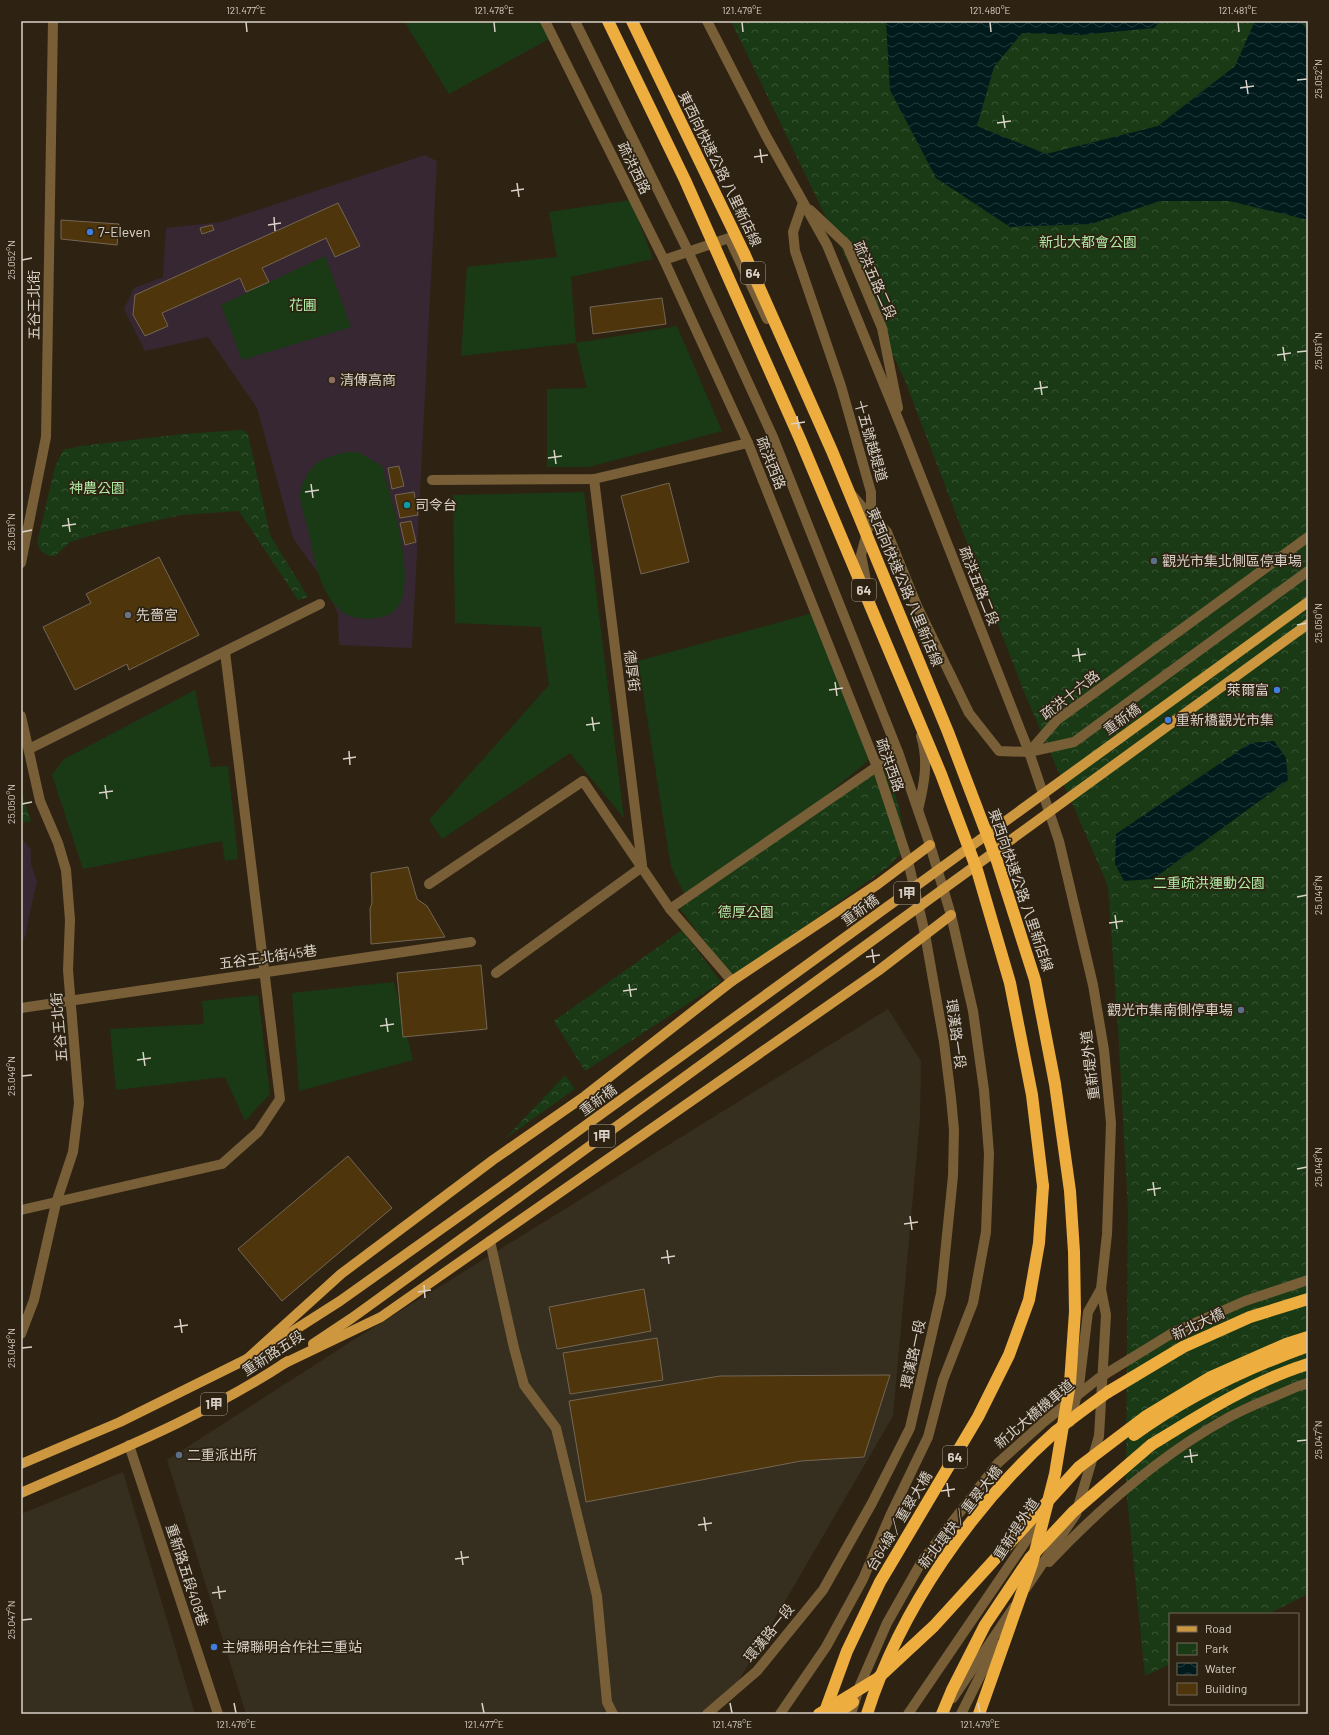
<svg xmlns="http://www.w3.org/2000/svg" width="1329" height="1735" font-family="Barlow,'Noto Sans TC',sans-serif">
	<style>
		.industrial { fill: #362e1e }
		.education { fill: #362732 }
		.green { fill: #193a14 }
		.park { fill: url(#park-crowns) }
		.water { fill: url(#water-waves) }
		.building { fill: #4e350b; stroke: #736654 }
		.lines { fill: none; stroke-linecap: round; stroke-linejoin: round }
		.minor { stroke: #785f38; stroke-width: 10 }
		.major { stroke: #cc973f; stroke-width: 10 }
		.highway { stroke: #edad3f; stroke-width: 12 }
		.minor-bridge { stroke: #785f38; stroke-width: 10 }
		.major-bridge { stroke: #cc973f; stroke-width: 10 }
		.highway-bridge { stroke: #edad3f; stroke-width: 12 }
		.ticks { fill: none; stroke: #d9d1c7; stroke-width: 1.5 }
		.shop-dot { fill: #3f7fe0; stroke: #2e2313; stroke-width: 1.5 }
		.education-dot { fill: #8d6e63; stroke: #2e2313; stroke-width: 1.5 }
		.culture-dot { fill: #0f9aa8; stroke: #2e2313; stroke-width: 1.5 }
		.service-dot { fill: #5c6f8a; stroke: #2e2313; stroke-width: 1.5 }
		.worship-dot { fill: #6b7280; stroke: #2e2313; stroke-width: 1.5 }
		.labels { text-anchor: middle; stroke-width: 3.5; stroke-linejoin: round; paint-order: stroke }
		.shield { fill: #2e2313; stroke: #a69d91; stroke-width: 1 }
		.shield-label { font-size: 13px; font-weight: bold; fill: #d9d1c7 }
		.street-label { font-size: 14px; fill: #d9d1c7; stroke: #2e2313 }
		.poi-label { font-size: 14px; fill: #d9d1c7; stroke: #2e2313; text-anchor: start }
		.park-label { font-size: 14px; fill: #afeba5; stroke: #2e2313 }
		.neatline { fill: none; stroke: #d9d1c7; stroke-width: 1.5 }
		.ticks-label { font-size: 10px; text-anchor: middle; fill: #d9d1c7 }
	</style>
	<defs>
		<pattern id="park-crowns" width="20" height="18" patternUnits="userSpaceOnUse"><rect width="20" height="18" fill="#193a14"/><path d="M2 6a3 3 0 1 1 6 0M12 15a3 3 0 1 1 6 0" fill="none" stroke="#3a5535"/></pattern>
		<pattern id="water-waves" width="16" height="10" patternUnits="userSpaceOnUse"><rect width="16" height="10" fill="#011b1c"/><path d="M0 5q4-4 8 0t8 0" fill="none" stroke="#253b3c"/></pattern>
	</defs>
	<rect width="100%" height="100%" fill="#2e2313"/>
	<g class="industrial">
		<polygon points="888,1009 921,1061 920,1119 893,1416 731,1694 698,1714 246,1714 167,1460 355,1339"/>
		<polygon points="123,1472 195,1714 21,1714 21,1514"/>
	</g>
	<g class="education">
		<polygon points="425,155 437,161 412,648 339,645 338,614 325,583 293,538 257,408 208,337 145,351 124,309 134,288 163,277 166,228 221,222"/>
		<polygon points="21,828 23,840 31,850 31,864 37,881 28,921 26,935 21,944"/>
	</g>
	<g class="green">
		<polygon points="404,21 540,21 549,39 449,94"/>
		<polygon points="631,200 653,259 571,277 576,343 677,326 722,431 589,467 547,467 547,389 587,388 576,343 461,356 467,267 557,257 549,212"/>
		<polygon points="325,256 351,327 242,360 221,305"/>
		<path d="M346,452H358L382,466C391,499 416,574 399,605C394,614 385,617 376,618C363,620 346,618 337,607C317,586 314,555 308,529C305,518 301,507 300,496C300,491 302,483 305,479C314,460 327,457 346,452Z"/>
		<polygon points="584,492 624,818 570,753 442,839 429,820 549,685 541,627 455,623 453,495"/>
		<polygon points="813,613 869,760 691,907 671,867 638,661"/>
		<polygon points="195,690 211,767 228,766 238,859 225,861 222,841 83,869 52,775 64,759"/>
		<polygon points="394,982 413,1060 299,1091 292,993"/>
		<polygon points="258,995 270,1094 245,1121 225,1077 116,1090 110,1029 204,1024 202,1001"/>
	</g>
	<g class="park">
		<polygon points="731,21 1308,21 1308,1594 1268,1614 1170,1614 1170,1664 1145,1676 1126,1487 1128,1208 1118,1028 1108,886 1024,692 904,378"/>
		<polygon points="242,430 248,434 270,535 308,597 298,600 239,511 181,515 99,533 70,542 55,556 49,556 41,551 37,543 55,467 63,450 81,446 183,434"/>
		<polygon points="886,759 900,812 907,847 889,866 733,978 677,905"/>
		<polygon points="21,791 31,821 21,823"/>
		<polygon points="682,930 721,982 585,1071 554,1021"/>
		<polygon points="565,1075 575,1089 506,1138"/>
	</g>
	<g class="water">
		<polygon points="886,21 1160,21 1154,28 1080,35 1022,33 994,67 977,126 1046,154 1158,126 1235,66 1255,21 1301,21 1308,32 1308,220 1229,201 1160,201 1091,224 1010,227 936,178 890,90"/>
		<polygon points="1274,741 1286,758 1288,780 1153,879 1124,881 1115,864 1116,834 1250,743"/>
	</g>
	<g class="building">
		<polygon points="338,203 360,246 335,257 326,238 262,268 269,282 246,292 240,278 162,313 168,326 145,336 133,315 135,295"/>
		<polygon points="61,220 119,224 117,245 61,239"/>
		<polygon points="212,225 214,230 202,234 200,228"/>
		<polygon points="662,298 666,324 593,334 590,307"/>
		<polygon points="399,466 404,486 392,489 388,468"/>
		<polygon points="669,483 689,562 641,574 621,496"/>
		<polygon points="414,492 418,515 400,518 395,495"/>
		<polygon points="411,521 416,542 405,545 400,523"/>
		<polygon points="159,557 199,635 129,670 127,664 75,690 43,627 91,603 86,594"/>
		<polygon points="408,867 417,899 427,906 445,937 371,944 370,909 372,903 371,873"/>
		<polygon points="481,965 487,1029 403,1037 397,973"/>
		<polygon points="348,1156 392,1208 282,1301 238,1249"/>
		<polygon points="644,1289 651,1331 557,1349 549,1307"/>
		<polygon points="657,1338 663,1380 570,1394 563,1353"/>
		<polygon points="890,1375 864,1457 801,1461 586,1502 569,1401 720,1376"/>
	</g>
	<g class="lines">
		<g class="minor">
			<polyline points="545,21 664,260 748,443 877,767 908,861 925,934 944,1042 951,1098 954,1130 953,1176 941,1294 910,1428 872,1503 823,1590 757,1671 707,1714"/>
			<polyline points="575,21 688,251 773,437 898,752 930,845 951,915 973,1011 984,1090 989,1154 986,1232 973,1303 943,1380 928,1437 890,1516 863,1579 826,1647 780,1714"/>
			<polyline points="707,21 765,134 827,245 903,431 1029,752 1059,841 1093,985 1104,1050 1111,1123 1107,1234 1101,1289 1106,1315 1099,1436 1076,1514 1026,1588"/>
			<polyline points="803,203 793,232 795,251 841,386 871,492 871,517 861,555 867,586"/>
			<polyline points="810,210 847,245 882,328 898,408"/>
			<polyline points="664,260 729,238 767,319"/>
			<polyline points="594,479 642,865"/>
			<polyline points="432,480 594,479 748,443"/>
			<polyline points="852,495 871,517 887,532 917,606 969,713 999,751 1029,752 1074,742 1308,571"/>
			<polyline points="21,563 46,437 53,21"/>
			<polyline points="21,716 40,801 58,843 66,870 70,920 68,970 79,1103 73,1152 56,1203 34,1300 21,1334"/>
			<polyline points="29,749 320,604"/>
			<polyline points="1029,752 1057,720 1308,537"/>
			<path d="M918,810C924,785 929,761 921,736"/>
			<polyline points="429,884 583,781 670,909 732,981"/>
			<polyline points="670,909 898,752"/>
			<polyline points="496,973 642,867"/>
			<polyline points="21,1008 471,942"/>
			<polyline points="21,1210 222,1164 258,1132 280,1099 225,652"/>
			<polyline points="490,1241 514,1348 524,1385 556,1428 597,1596 607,1702 613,1714"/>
			<polyline points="1070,1422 1079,1386 1088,1312 1101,1289"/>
			<polyline points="129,1445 218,1714"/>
			<path d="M1049,1562C1101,1507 1158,1457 1224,1420C1246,1407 1272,1398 1296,1387L1308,1383"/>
			<polyline points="953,1698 1014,1607"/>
			<polyline points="908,1714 1043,1516"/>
			<polyline points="961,1714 996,1644"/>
		</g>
		<g class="major">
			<polyline points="313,1344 352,1318 518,1198"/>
			<polyline points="268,1347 340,1301 506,1183"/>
			<polyline points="245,1361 341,1274 493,1160 585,1096 732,981 878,884 930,845"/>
			<polyline points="283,1364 381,1317 878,971 951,915"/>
			<polyline points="21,1464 120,1422 249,1358"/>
			<path d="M21,1493C112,1453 205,1416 288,1361"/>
		</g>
		<g class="highway">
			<polyline points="1108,1392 1183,1347 1250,1317 1308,1299"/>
			<path d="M1151,1445C1201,1414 1251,1382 1308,1364"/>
			<polyline points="824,1714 847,1651 880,1582 978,1417 1009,1355 1029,1300 1039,1243 1043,1186"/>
		</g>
		<polyline class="minor-bridge" points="851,1714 860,1685 887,1623 922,1561 998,1463 1045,1421 1099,1378 1174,1332 1245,1301 1308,1280"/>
		<g class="major-bridge">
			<polyline points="506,1183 1308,602"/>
			<polyline points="518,1198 1308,624"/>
		</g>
		<g class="highway-bridge">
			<polyline points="608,21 685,180 800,439 941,774 977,870 1010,983 1032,1095 1043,1186"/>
			<polyline points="632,21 744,253 832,451 948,732 997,861 1035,980 1055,1084 1070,1191 1074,1252 1075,1312 1070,1383 1055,1474 1032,1564 979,1714"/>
			<path d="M1134,1435C1186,1397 1247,1368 1308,1346"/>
			<polyline points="819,1714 878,1678 934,1626 1079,1467 1145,1417 1211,1377 1286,1344 1308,1337"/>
			<polyline points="836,1714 853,1702"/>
			<path d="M867,1714C900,1609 973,1505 1055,1432C1072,1418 1090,1405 1108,1392"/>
			<polyline points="942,1714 952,1690 985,1625 1030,1558 1073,1512 1151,1445"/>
		</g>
	</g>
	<path class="ticks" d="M246,22L247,32M494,22L495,32M742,22L743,32M990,22L991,32M1238,22L1239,32M1246,80L1248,94M1297,80L1307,79M1240,88L1254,86M1003,115L1005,128M997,123L1011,121M760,149L762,163M754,157L768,155M517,183L519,197M511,191L524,189M274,217L275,231M268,225L281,223M22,260L32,258M1283,347L1285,361M1297,352L1307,351M1277,355L1291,353M1040,381L1042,395M1034,389L1048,387M797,416L799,429M791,424L805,422M554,450L556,464M548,458L562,456M311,484L313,498M305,492L319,490M68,518L70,532M62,526L76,524M22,532L32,530M1297,625L1307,623M1078,648L1080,662M1072,656L1086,654M835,682L837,696M829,690L843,688M592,717L594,731M586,725L600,723M349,751L350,765M343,759L356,757M105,785L107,799M99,793L113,791M22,804L32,802M1297,897L1307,895M1115,915L1117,929M1109,923L1123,921M872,949L874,963M866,957L880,955M629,984L631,997M623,991L637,989M386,1018L388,1032M380,1026L394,1024M143,1052L145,1066M137,1060L151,1058M22,1076L32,1075M1297,1169L1307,1167M1153,1182L1155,1196M1147,1190L1161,1188M910,1216L912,1230M904,1224L918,1222M667,1250L669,1264M661,1258L675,1256M424,1285L425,1298M418,1292L431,1290M180,1319L182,1333M174,1327L188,1325M22,1348L32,1347M1297,1441L1307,1440M1190,1449L1192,1463M1184,1457L1198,1455M947,1483L949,1497M941,1491L955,1489M704,1517L706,1531M698,1525L712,1523M461,1551L463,1565M455,1559L469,1557M218,1586L220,1599M212,1593L226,1591M22,1620L32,1619M234,1703L236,1713M482,1703L484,1713M730,1703L732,1713M978,1703L980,1713"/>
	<g class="shop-dot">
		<circle cx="90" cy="232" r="4"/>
		<circle cx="1277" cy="690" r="4"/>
		<circle cx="1168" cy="720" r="4"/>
		<circle cx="214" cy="1647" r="4"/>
	</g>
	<circle class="education-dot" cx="332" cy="380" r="4"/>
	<circle class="culture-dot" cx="407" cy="505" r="4"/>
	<g class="service-dot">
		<circle cx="1154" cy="561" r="4"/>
		<circle cx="1241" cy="1010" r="4"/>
		<circle cx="179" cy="1455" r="4"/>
	</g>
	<circle class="worship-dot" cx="128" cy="615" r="4"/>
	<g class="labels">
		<g class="shield">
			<rect x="741" y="262" width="24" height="22" rx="3"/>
			<rect x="852" y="579" width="24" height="22" rx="3"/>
			<rect x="894" y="882" width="26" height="22" rx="3"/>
			<rect x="589" y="1125" width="26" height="22" rx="3"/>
			<rect x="201" y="1393" width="26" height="22" rx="3"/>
			<rect x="943" y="1446" width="24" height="22" rx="3"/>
		</g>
		<g class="shield-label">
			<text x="753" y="278">64</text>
			<text x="864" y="595">64</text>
			<text x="907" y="898">1甲</text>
			<text x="602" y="1141">1甲</text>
			<text x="214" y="1409">1甲</text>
			<text x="955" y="1462">64</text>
		</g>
		<g class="street-label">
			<text transform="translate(634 168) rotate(64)" y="5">疏洪西路</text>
			<text transform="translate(720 169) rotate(64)" y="5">東西向快速公路 八里新店線</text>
			<text transform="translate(875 280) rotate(66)" y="5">疏洪五路二段</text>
			<text transform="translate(34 305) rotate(-90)" y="5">五谷王北街</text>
			<text transform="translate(871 441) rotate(74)" y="5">十五號越堤道</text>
			<text transform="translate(771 463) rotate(68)" y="5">疏洪西路</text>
			<text transform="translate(979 586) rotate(68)" y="5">疏洪五路二段</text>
			<text transform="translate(905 587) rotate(67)" y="5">東西向快速公路 八里新店線</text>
			<text transform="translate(632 671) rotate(83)" y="5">德厚街</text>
			<text transform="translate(1070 695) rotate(-38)" y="5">疏洪十六路</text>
			<text transform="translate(1122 719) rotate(-36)" y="5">重新橋</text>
			<text transform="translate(890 765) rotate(70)" y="5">疏洪西路</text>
			<text transform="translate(1021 890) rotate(71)" y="5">東西向快速公路 八里新店線</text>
			<text transform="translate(860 910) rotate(-36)" y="5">重新橋</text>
			<text transform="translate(268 957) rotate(-8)" y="5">五谷王北街45巷</text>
			<text transform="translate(59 1027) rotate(-95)" y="5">五谷王北街</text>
			<text transform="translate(956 1034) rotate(82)" y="5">環漢路一段</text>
			<text transform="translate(1090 1065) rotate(-97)" y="5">重新堤外道</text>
			<text transform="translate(598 1100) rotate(-36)" y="5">重新橋</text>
			<text transform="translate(1198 1324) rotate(-25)" y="5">新北大橋</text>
			<text transform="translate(273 1353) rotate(-33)" y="5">重新路五段</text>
			<text transform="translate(913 1354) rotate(-78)" y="5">環漢路一段</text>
			<text transform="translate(1034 1414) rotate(-40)" y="5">新北大橋機車道</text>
			<text transform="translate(960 1517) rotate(-52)" y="5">新北環快／重翠大橋</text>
			<text transform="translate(899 1521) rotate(-59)" y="5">台64線／重翠大橋</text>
			<text transform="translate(1016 1529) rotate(-57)" y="5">重新堤外道</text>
			<text transform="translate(187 1575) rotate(72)" y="5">重新路五段408巷</text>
			<text transform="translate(769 1633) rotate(-51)" y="5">環漢路一段</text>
		</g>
		<g class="poi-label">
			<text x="98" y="237">7-Eleven</text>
			<text x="340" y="385">清傳高商</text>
			<text x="415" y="510">司令台</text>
			<text x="1162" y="566">觀光市集北側區停車場</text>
			<text x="136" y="620">先嗇宮</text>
			<text x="1269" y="695" text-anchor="end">萊爾富</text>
			<text x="1176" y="725">重新橋觀光市集</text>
			<text x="1233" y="1015" text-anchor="end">觀光市集南側停車場</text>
			<text x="187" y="1460">二重派出所</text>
			<text x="222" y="1652">主婦聯明合作社三重站</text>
		</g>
		<g class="park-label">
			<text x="1088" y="247">新北大都會公園</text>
			<text x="303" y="310">花圃</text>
			<text x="97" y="493">神農公園</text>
			<text x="1209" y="888">二重疏洪運動公園</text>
			<text x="746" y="917">德厚公園</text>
		</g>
	</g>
	<rect width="1329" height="1735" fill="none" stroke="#2e2313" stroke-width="44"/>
	<rect x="1169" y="1613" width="130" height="92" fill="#2e2313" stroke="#72695b"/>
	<rect x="1177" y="1626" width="20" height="6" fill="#cc973f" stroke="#72695b"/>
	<text x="1205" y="1633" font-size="12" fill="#d9d1c7">Road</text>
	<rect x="1177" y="1643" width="20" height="12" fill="url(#park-crowns)" stroke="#72695b"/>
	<text x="1205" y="1653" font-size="12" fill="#d9d1c7">Park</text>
	<rect x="1177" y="1663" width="20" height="12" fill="url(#water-waves)" stroke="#72695b"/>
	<text x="1205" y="1673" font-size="12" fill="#d9d1c7">Water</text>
	<rect x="1177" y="1683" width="20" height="12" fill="#4e350b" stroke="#72695b"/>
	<text x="1205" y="1693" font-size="12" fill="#d9d1c7">Building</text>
	<rect x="22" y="22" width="1285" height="1691" class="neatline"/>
	<g class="ticks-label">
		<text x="246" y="14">121.477°E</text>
		<text x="494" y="14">121.478°E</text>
		<text x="742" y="14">121.479°E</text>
		<text x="990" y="14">121.480°E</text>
		<text x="1238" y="14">121.481°E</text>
		<text transform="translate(1318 79) rotate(-90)" y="4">25.052°N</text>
		<text transform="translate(11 260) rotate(-90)" y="4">25.052°N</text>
		<text transform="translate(1318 351) rotate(-90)" y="4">25.051°N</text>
		<text transform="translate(11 532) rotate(-90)" y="4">25.051°N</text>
		<text transform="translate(1318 623) rotate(-90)" y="4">25.050°N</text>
		<text transform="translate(11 804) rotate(-90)" y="4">25.050°N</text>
		<text transform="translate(1318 895) rotate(-90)" y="4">25.049°N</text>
		<text transform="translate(11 1076) rotate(-90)" y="4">25.049°N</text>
		<text transform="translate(1318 1167) rotate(-90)" y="4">25.048°N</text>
		<text transform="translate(11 1348) rotate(-90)" y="4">25.048°N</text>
		<text transform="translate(1318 1440) rotate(-90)" y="4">25.047°N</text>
		<text transform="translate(11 1620) rotate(-90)" y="4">25.047°N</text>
		<text x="236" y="1728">121.476°E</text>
		<text x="484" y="1728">121.477°E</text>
		<text x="732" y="1728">121.478°E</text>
		<text x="980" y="1728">121.479°E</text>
	</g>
</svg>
